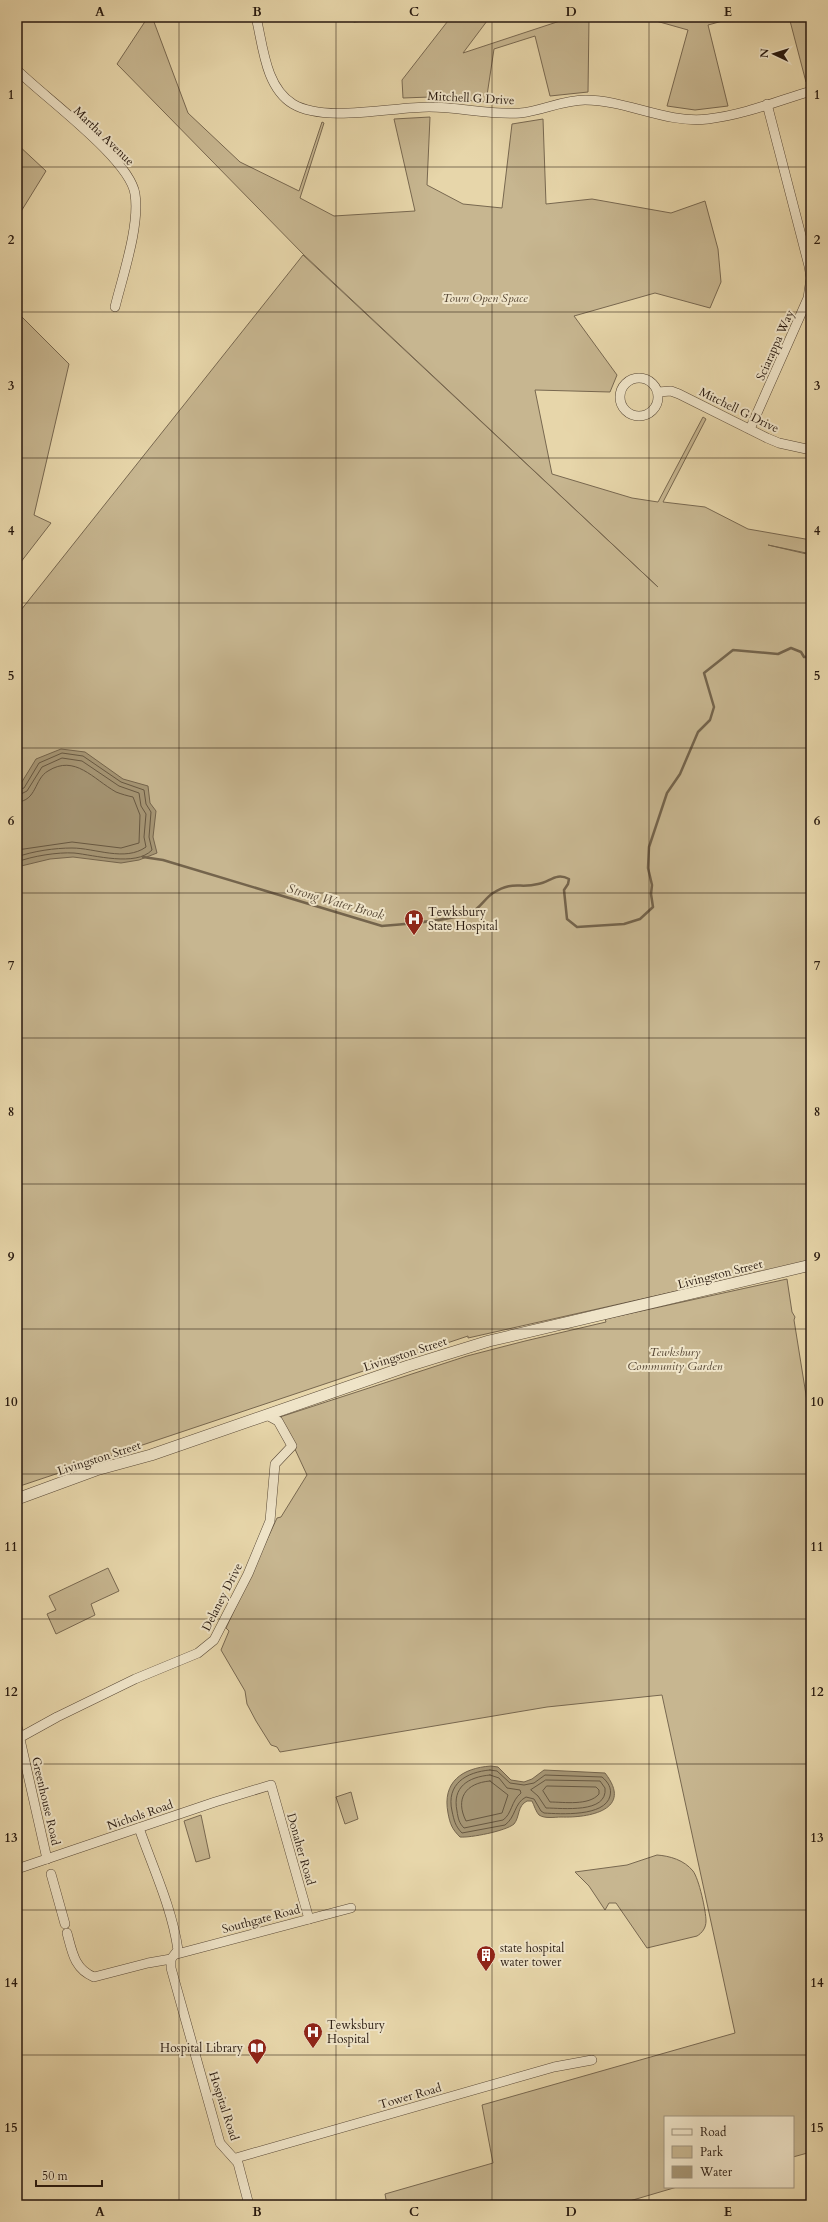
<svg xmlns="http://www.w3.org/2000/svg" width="828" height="2222" font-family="Cardo,serif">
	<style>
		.green { fill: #c7b690; stroke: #786850 }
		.water { fill: #a69675; stroke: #74644c }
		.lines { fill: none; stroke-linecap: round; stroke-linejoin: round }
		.shore { stroke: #675842; stroke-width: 1 }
		.stream { stroke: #74644c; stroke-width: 2.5 }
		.minor-casing { stroke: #584836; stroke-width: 10 }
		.tertiary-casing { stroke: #584836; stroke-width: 12 }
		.minor { stroke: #efe4c8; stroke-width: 9 }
		.tertiary { stroke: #efe4c8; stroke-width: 11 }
		.grid { fill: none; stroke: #28190f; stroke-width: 1; stroke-opacity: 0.55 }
		.labels { text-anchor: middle; stroke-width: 4; stroke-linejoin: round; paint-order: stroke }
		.street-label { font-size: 12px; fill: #28190f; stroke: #efe4c8 }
		.park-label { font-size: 12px; font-style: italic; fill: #584836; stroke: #efe4c8 }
		.poi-label { font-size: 12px; fill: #28190f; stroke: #efe4c8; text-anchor: start }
		.water-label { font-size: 13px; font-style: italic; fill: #5a4b38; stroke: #efe4c8 }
		.neatline { fill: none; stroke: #28190f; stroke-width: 1.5 }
		.grid-label { font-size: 13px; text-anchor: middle; font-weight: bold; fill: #28190f }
	</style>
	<rect width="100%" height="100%" fill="#e7d6aa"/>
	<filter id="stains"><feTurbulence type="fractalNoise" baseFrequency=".005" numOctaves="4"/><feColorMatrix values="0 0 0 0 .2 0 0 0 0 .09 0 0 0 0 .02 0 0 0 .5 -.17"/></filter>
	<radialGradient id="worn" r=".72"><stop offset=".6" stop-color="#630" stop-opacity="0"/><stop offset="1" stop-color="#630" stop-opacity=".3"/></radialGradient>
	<g class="green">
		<polygon points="148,17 157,17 154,22 188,113 240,162 299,191 322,122 324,123 300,198 334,216 415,211 394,119 430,117 427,185 463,204 502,208 512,124 543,119 546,204 592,199 671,213 705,201 718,249 721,282 710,308 655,293 574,316 617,375 610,392 535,390 552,474 632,498 658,502 703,417 706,419 663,502 705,507 748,529 811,540 811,554 768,545 811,555 811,1261 468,1338 468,1336 17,1487 17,615 303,255 658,587 304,255 117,64"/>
		<polygon points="347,17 431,17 392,18 354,22"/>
		<polygon points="451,17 490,17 463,53 572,17 737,17 708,25 728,106 695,110 667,106 688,30 649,19 589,19 588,92 550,96 535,36 494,49 486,102 430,97 403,98 402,80"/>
		<polygon points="789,17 811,17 811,81 806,82"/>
		<polygon points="17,144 46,171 17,218"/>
		<polygon points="17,312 69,364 34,515 51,523 17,567"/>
		<polygon points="787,1279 792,1312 795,1317 794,1320 811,1426 811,2152 793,2157 793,2117 665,2117 665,2187 677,2187 616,2205 387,2205 385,2194 493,2163 482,2105 735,2033 662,1695 547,1707 280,1752 277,1747 271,1745 256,1721 247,1704 245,1691 221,1650 229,1631 226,1628 277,1518 281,1517 307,1475 280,1417 467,1356 525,1341 606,1322 605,1319"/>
		<polygon points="108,1568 119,1591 91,1604 95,1615 56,1634 47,1614 56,1610 49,1596"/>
		<polygon points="351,1792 358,1819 345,1824 336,1797"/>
		<polygon points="201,1815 210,1858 196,1862 184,1821"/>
		<path d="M657,1855C670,1856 684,1860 693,1871C699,1879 706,1911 706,1921C706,1928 702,1933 697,1936L647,1948L616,1903H609L605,1910L589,1886L575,1872L627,1865Z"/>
	</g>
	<g class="water">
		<polygon points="61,749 85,752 123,779 148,786 150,803 156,811 153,837 157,853 139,860 121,863 73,857 50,859 17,867 17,787 20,785 36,759"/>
		<path d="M491,1766L498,1767L511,1780L524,1782L532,1779L544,1770L605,1773C634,1810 589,1818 561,1817C555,1817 545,1819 539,1815C536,1812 534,1805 532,1801H527C517,1806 520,1817 514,1824C506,1831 470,1838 460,1837C452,1829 450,1824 448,1813C442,1782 462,1768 491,1766Z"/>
	</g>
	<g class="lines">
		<g class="shore">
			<path d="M17,790L24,788L39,763L62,753L83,756L121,782L144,790L146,804L151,812L149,837L152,850C136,867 94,855 74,853C58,852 32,856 17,862"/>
			<path d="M17,796L27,791L42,767L62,758L82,761L119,786L139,793L141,806L146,814L144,837L146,847C125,862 95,848 72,848C55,848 33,851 17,857"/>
			<path d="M17,802C37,801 34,779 48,771C75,754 93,779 116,792C121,794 128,796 133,797L140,815L139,843L121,848L72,842L17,850"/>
			<path d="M490,1770L497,1771L510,1783L524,1785L534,1783L545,1775L602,1777C608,1782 612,1788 610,1796C605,1817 560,1814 544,1813L541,1811L534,1799L526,1797C514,1803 516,1817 505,1825L462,1833C455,1826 454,1820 452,1811C446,1784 466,1772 490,1770Z"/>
			<path d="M490,1775L499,1778L507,1788L520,1790L521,1793C511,1801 512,1814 503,1820L464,1828C459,1823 458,1818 457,1811C452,1787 468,1777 490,1775Z"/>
			<path d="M546,1780L600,1781L605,1788C608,1814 562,1808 546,1808L538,1796L531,1790Z"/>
			<path d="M490,1781L508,1795L502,1813L466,1821C455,1799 465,1783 490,1781Z"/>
			<path d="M547,1786L596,1787L599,1790V1794C589,1806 564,1802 550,1802L543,1791Z"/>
		</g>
		<path class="stream" d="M143,857L163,860L382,926C407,924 447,921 470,913C480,909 484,899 493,893C514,880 519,889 538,884C550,882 556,872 569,879L568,884L564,890L567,919L577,927L624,924L640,919L653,907L651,894L652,885L648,868L649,847L667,793L680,774L698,732L710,720L714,707L704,673L733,650L778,654L791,648L801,652L804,657H811"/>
		<defs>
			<g id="minor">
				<path d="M256,17C263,45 265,87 293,104C325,123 392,107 429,107C460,107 489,115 520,113C542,111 562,100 585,100C627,100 666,124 708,119C743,115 778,101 811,91"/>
				<polyline points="17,21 19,17"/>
				<path d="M17,70C44,97 130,159 135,194C140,225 123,275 115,307"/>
				<circle cx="639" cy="397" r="19"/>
				<polyline points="658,392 671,391 679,394 767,438 779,443 811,450"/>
				<polyline points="750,429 808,298 811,278 809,266 767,104"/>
				<polyline points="17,1726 47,1859"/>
				<polyline points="19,1738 57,1717 135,1679 198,1653 214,1640 248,1574 270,1521 275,1464 292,1446 278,1421 267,1415"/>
				<path d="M139,1828C153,1868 172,1908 178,1950L171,1959V1968L220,2143L238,2163L249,2205"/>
				<polyline points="17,1869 215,1802 271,1785 309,1919"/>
				<polyline points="51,1874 65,1924"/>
				<path d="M67,1933C72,1951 74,1969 94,1977L148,1963L171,1959"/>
				<polyline points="177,1954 351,1908"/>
				<polyline points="236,2158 554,2067 592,2060"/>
			</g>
			<polyline id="tertiary" points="17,1499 96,1470 151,1455 408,1366 489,1341 811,1265"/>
		</defs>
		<use href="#minor" class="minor-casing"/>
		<use href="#tertiary" class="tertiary-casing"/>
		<use href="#minor" class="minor"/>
		<use href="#tertiary" class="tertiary"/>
	</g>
	<path class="grid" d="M179,17V2205M336,17V2205M492,17V2205M649,17V2205M17,167H811M17,312H811M17,458H811M17,603H811M17,748H811M17,893H811M17,1038H811M17,1184H811M17,1329H811M17,1474H811M17,1619H811M17,1764H811M17,1910H811M17,2055H811"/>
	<defs>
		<symbol id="hospital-pin" viewBox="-11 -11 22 30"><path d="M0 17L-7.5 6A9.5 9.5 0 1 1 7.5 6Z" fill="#8f2418" stroke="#efe4c8"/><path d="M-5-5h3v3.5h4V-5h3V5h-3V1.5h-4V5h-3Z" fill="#fff"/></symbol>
		<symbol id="building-pin" viewBox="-11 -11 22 30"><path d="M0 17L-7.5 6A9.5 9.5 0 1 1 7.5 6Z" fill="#8f2418" stroke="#efe4c8"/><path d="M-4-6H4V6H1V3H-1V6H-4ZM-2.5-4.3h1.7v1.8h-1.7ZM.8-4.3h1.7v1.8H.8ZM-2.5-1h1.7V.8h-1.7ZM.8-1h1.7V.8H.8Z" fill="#fff"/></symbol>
		<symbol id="library-pin" viewBox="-11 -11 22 30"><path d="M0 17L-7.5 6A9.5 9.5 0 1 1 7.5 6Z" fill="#8f2418" stroke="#efe4c8"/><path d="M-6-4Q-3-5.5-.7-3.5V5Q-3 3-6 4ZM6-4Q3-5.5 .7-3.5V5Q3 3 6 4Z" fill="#fff"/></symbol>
	</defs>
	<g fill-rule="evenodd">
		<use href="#hospital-pin" x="403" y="908" width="22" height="30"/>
		<use href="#building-pin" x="475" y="1944" width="22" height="30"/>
		<use href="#hospital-pin" x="302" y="2021" width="22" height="30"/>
		<use href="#library-pin" x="246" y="2037" width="22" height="30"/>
	</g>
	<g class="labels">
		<g class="street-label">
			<text transform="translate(471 98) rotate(3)" y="4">Mitchell G Drive</text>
			<text transform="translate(104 136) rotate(44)" y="4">Martha Avenue</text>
			<text transform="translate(775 345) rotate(-66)" y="4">Sciarappa Way</text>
			<text transform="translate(739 410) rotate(26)" y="4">Mitchell G Drive</text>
			<text transform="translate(720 1274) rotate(-14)" y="4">Livingston Street</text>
			<text transform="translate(405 1354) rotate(-18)" y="4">Livingston Street</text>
			<text transform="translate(99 1458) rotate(-18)" y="4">Livingston Street</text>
			<text transform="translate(222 1597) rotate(-63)" y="4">Delaney Drive</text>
			<text transform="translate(46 1801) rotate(77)" y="4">Greenhouse Road</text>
			<text transform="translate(140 1815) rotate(-19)" y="4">Nichols Road</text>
			<text transform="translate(301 1849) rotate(74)" y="4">Donaher Road</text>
			<text transform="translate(261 1919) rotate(-15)" y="4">Southgate Road</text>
			<text transform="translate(410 2096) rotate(-16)" y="4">Tower Road</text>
			<text transform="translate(224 2106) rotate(72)" y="4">Hospital Road</text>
		</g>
		<g class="park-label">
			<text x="485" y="302">Town Open Space</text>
			<text x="675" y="1356">Tewksbury<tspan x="675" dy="14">Community Garden</tspan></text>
		</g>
		<g class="poi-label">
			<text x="428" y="916">Tewksbury<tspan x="428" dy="14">State Hospital</tspan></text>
			<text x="500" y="1952">state hospital<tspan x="500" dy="14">water tower</tspan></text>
			<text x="327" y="2029">Tewksbury<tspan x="327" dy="14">Hospital</tspan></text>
			<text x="243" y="2052" text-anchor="end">Hospital Library</text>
		</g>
		<g class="water-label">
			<text transform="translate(336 901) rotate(16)" y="5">Strong Water Brook</text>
		</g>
	</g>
	<rect width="828" height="2222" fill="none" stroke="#e7d6aa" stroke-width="44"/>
	<rect x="664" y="2116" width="130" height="72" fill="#efe4c8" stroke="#9f937e"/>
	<rect x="672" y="2129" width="20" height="6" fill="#efe4c8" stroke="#9f937e"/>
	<text x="700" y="2136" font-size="12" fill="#28190f">Road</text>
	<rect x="672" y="2146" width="20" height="12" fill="#c7b690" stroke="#9f937e"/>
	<text x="700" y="2156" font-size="12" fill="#28190f">Park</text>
	<rect x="672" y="2166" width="20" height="12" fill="#a69675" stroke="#9f937e"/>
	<text x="700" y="2176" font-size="12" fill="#28190f">Water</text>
	<g transform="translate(774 54) rotate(274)" stroke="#efe4c8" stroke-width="3" paint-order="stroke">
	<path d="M0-3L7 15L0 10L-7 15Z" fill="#28190f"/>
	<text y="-6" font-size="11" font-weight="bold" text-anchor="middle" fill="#28190f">N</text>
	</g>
	<path d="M36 2180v6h66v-6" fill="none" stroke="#28190f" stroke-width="2"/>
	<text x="42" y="2180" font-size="12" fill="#28190f" stroke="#efe4c8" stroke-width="3" paint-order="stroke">50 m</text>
	<rect x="22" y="22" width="784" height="2178" class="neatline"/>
	<g class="grid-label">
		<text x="100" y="16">A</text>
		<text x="257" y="16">B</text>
		<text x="414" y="16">C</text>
		<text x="571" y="16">D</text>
		<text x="728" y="16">E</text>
		<text x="11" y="99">1</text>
		<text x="817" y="99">1</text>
		<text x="11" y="244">2</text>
		<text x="817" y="244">2</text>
		<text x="11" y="390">3</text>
		<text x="817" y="390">3</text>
		<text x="11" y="535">4</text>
		<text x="817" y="535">4</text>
		<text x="11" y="680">5</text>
		<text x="817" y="680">5</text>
		<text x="11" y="825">6</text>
		<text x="817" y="825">6</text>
		<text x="11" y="970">7</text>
		<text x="817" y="970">7</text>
		<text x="11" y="1116">8</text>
		<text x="817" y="1116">8</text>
		<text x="11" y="1261">9</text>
		<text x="817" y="1261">9</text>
		<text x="11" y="1406">10</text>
		<text x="817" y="1406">10</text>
		<text x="11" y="1551">11</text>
		<text x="817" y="1551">11</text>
		<text x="11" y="1696">12</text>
		<text x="817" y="1696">12</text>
		<text x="11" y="1842">13</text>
		<text x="817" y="1842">13</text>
		<text x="11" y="1987">14</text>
		<text x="817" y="1987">14</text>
		<text x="11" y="2132">15</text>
		<text x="817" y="2132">15</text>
		<text x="100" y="2216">A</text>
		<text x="257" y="2216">B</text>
		<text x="414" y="2216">C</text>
		<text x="571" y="2216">D</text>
		<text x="728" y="2216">E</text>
	</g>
	<rect width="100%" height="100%" filter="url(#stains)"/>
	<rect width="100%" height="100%" fill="url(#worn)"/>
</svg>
